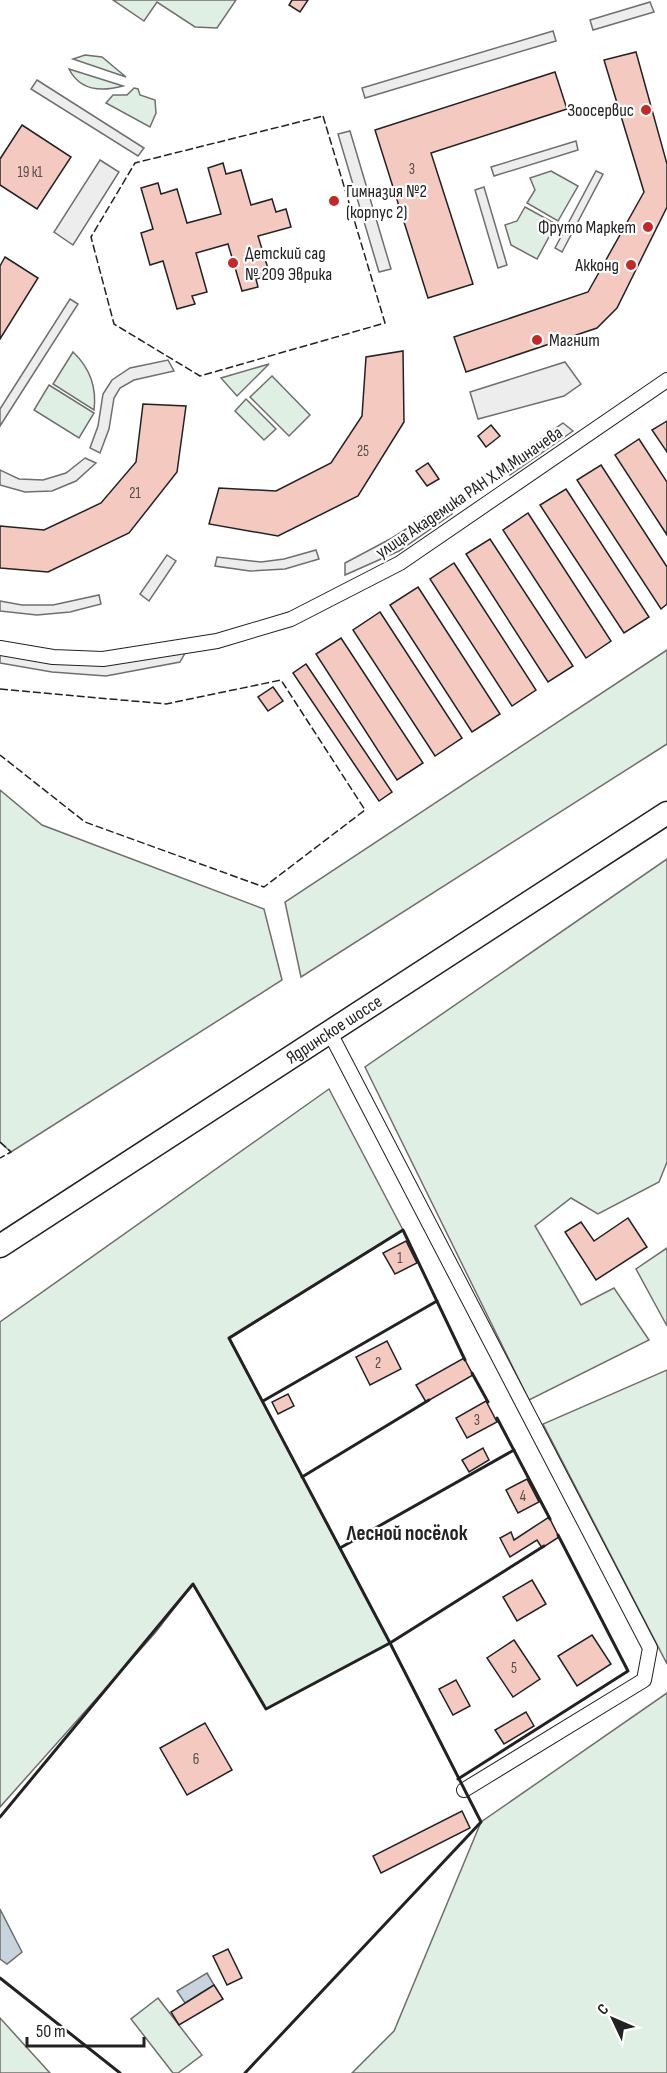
<svg xmlns="http://www.w3.org/2000/svg" width="667" height="2073" font-family="'Sofia Sans Condensed',sans-serif">
	<style>
		.green { fill: #e0efe3; stroke: #6f6f6f; stroke-width: 1.5 }
		.parking { fill: #ededed; stroke: #6f6f6f; stroke-width: 1.5 }
		.water { fill: #c7d3dd; stroke: #6f6f6f; stroke-width: 1.5 }
		.building { fill: #f3c9c0; stroke: #222; stroke-width: 1.5 }
		.lines { fill: none; stroke-linecap: round; stroke-linejoin: round }
		.street-casing { stroke: #222; stroke-width: 16 }
		.primary-casing { stroke: #222; stroke-width: 25 }
		.street { stroke: #fff; stroke-width: 14 }
		.primary { stroke: #fff; stroke-width: 22 }
		.fence { stroke: #222; stroke-width: 1.5; stroke-dasharray: 8 3; stroke-linecap: butt }
		.wall { stroke: #222; stroke-width: 3 }
		.poi-dot { fill: #c62828; stroke: #fff; stroke-width: 2 }
		.labels { text-anchor: middle; stroke-width: 4.5; stroke-linejoin: round; paint-order: stroke }
		.number-label { font-size: 15px; fill: #564c4a }
		.poi-label { font-size: 18px; fill: #222; stroke: #fff; text-anchor: end }
		.street-label { font-size: 18px; fill: #222; stroke: #fff }
		.quarter-label { font-size: 21px; font-weight: bold; fill: #222; stroke: #fff }
	</style>
	<rect width="100%" height="100%" fill="#fff"/>
	<g class="green">
		<polygon points="113,0 236,0 217,28 195,27 157,2 144,21"/>
		<polygon points="85,55 102,57 126,77 73,59"/>
		<path d="M69,69L123,86C101,92 80,91 69,69Z"/>
		<polygon points="134,88 138,89 140,95 155,100 156,113 150,127 106,103 113,95 127,95"/>
		<polygon points="551,171 578,186 558,221 527,203 535,190 530,178"/>
		<polygon points="525,207 556,224 537,259 511,245 505,225 517,221"/>
		<path d="M73,352C90,368 97,386 94,410L53,384Z"/>
		<polygon points="269,364 237,396 221,378"/>
		<polygon points="272,376 310,415 289,436 250,397"/>
		<polygon points="49,385 94,413 79,438 34,410"/>
		<polygon points="246,399 276,429 264,440 235,411"/>
		<polygon points="667,650 667,744 301,977 285,902"/>
		<polygon points="0,790 42,825 264,909 282,980 11,1152 0,1142"/>
		<polygon points="667,859 667,1162 659,1182 598,1214 571,1198 535,1226 581,1305 614,1288 649,1340 529,1400 365,1067"/>
		<polygon points="329,1089 403,1230 229,1339 390,1643 266,1709 193,1584 155,1633 0,1807 0,1322"/>
		<polygon points="667,1248 667,1326 636,1269"/>
		<polygon points="667,1370 667,1664 543,1424"/>
		<polygon points="667,1693 667,2073 352,2073 394,2031 481,1822"/>
		<polygon points="158,1998 202,2055 178,2073 173,2073 131,2019"/>
		<polygon points="0,2018 50,2073 0,2073"/>
	</g>
	<g class="parking">
		<polygon points="650,2 654,12 593,30 590,20"/>
		<polygon points="553,31 556,41 365,98 362,88"/>
		<polygon points="37,80 144,148 138,156 31,89"/>
		<polygon points="350,131 391,269 379,272 338,134"/>
		<polygon points="576,141 578,150 494,176 491,167"/>
		<polygon points="100,160 119,172 73,245 54,232"/>
		<polygon points="596,171 603,174 562,252 555,248"/>
		<polygon points="484,187 507,265 498,268 475,190"/>
		<polygon points="70,299 78,304 0,426 0,409"/>
		<polygon points="168,360 174,371 134,380 120,388 114,398 109,429 100,453 90,448 98,426 103,394 112,380 130,368"/>
		<polygon points="565,362 581,384 564,396 478,419 470,392"/>
		<polygon points="563,423 573,431 510,475 508,462"/>
		<polygon points="85,458 96,463 76,481 52,491 25,492 0,485 0,470 19,479 43,480 66,473"/>
		<polygon points="442,506 452,514 399,551 345,575 345,563 392,538"/>
		<polygon points="316,550 319,559 285,569 250,571 215,566 217,557 261,562 284,559"/>
		<polygon points="167,555 176,561 149,601 140,594"/>
		<polygon points="99,595 101,604 70,612 37,615 0,611 0,601 22,605 53,605"/>
		<polygon points="189,646 180,662 106,676 52,672 0,663 0,648 53,657"/>
	</g>
	<g class="water">
		<polygon points="0,1909 22,1952 7,1964 0,1959"/>
		<polygon points="207,1973 214,1985 185,2003 177,1991"/>
	</g>
	<g class="building">
		<polygon points="292,0 308,0 300,12 289,5"/>
		<polygon points="636,52 667,164 667,207 617,308 597,328 466,372 454,337 588,292 644,192 604,60"/>
		<polygon points="555,72 567,109 431,153 473,284 428,298 375,130"/>
		<polygon points="22,125 71,157 37,209 0,185 0,159"/>
		<polygon points="223,163 226,174 241,170 251,205 272,199 276,212 286,209 291,227 258,236 270,275 256,279 258,287 242,291 228,244 196,253 207,292 192,296 195,304 177,309 163,261 150,265 141,233 153,229 141,188 158,183 161,194 177,189 187,223 221,214 208,168"/>
		<polygon points="5,257 38,278 0,339 0,266"/>
		<polygon points="403,351 404,422 358,496 278,536 209,524 219,488 276,491 331,463 362,416 366,357"/>
		<polygon points="143,404 186,406 177,472 129,533 48,572 0,568 0,526 44,530 101,503 136,462"/>
		<polygon points="667,421 667,452 652,430"/>
		<polygon points="491,425 500,436 486,447 478,436"/>
		<polygon points="639,439 667,482 667,535 615,455"/>
		<polygon points="428,463 439,479 427,486 416,471"/>
		<polygon points="601,465 667,567 667,604 661,609 577,480"/>
		<polygon points="566,489 649,617 624,633 540,505"/>
		<polygon points="528,513 611,641 586,658 503,530"/>
		<polygon points="490,539 573,666 548,682 466,554"/>
		<polygon points="454,563 536,690 512,706 430,579"/>
		<polygon points="418,587 500,714 472,732 390,605"/>
		<polygon points="380,612 462,738 435,756 353,630"/>
		<polygon points="341,638 423,763 397,780 316,654"/>
		<polygon points="306,664 392,792 379,801 293,673"/>
		<polygon points="273,687 283,701 268,711 258,697"/>
		<polygon points="628,1218 647,1247 596,1280 565,1232 581,1222 594,1241"/>
		<polygon points="406,1241 417,1263 395,1274 383,1253"/>
		<polygon points="387,1341 401,1369 370,1385 356,1357"/>
		<polygon points="464,1358 473,1375 426,1402 416,1385"/>
		<polygon points="288,1394 294,1406 278,1414 272,1402"/>
		<polygon points="486,1401 497,1422 467,1438 456,1418"/>
		<polygon points="483,1448 489,1460 469,1472 462,1460"/>
		<polygon points="527,1479 539,1502 518,1513 506,1490"/>
		<polygon points="549,1517 559,1537 542,1548 537,1540 510,1557 500,1538 511,1532 514,1540"/>
		<polygon points="532,1580 546,1604 517,1621 503,1597"/>
		<polygon points="592,1635 611,1664 577,1686 558,1656"/>
		<polygon points="514,1640 540,1679 513,1697 487,1658"/>
		<polygon points="456,1680 470,1706 453,1715 439,1689"/>
		<polygon points="526,1712 534,1726 504,1744 495,1730"/>
		<polygon points="205,1723 232,1770 187,1795 160,1748"/>
		<polygon points="462,1811 470,1828 381,1873 373,1856"/>
		<polygon points="228,1949 242,1978 227,1985 213,1956"/>
		<polygon points="214,1985 223,1999 179,2025 171,2012"/>
	</g>
	<g class="lines">
		<defs>
			<g id="street">
				<polyline points="0,648 53,657 103,659 217,641 291,619 400,563 667,380"/>
				<polyline points="330,1033 650,1648 644,1680 464,1790"/>
			</g>
			<g id="primary">
				<path id="s1" d="M0,1246L667,813"/>
			</g>
		</defs>
		<use href="#street" class="street-casing"/>
		<use href="#primary" class="primary-casing"/>
		<use href="#street" class="street"/>
		<use href="#primary" class="primary"/>
		<g class="fence">
			<polygon points="323,116 385,323 200,376 114,324 91,237 135,163"/>
			<polyline points="0,689 166,704 281,680 365,810 264,887 85,822 0,755"/>
			<polyline points="0,1142 11,1152 0,1158"/>
		</g>
		<g class="wall">
			<polyline points="472,1373 488,1402"/>
			<polyline points="263,1401 437,1301"/>
			<polyline points="497,1418 550,1519"/>
			<polyline points="302,1477 429,1400"/>
			<polyline points="340,1548 514,1450"/>
			<polyline points="458,1779 628,1671 558,1535"/>
			<polyline points="0,1817 193,1584 266,1709 390,1643 544,1546"/>
			<polyline points="0,1978 120,2073"/>
			<polyline points="245,2073 481,1822 390,1643 229,1338 403,1230 465,1360"/>
		</g>
	</g>
	<g class="poi-dot">
		<circle cx="646" cy="110" r="6"/>
		<circle cx="334" cy="201" r="6"/>
		<circle cx="648" cy="227" r="6"/>
		<circle cx="233" cy="263" r="6"/>
		<circle cx="631" cy="265" r="6"/>
		<circle cx="537" cy="340" r="6"/>
	</g>
	<g class="labels">
		<g class="number-label">
			<text x="412" y="174">3</text>
			<text x="30" y="177">19 к1</text>
			<text x="363" y="456">25</text>
			<text x="135" y="498">21</text>
			<text x="400" y="1263">1</text>
			<text x="378" y="1368">2</text>
			<text x="477" y="1425">3</text>
			<text x="523" y="1501">4</text>
			<text x="514" y="1673">5</text>
			<text x="196" y="1764">6</text>
		</g>
		<g class="poi-label">
			<text x="634" y="116">Зоосервис</text>
			<text x="346" y="197" text-anchor="start">Гимназия №2<tspan x="346" dy="21">(корпус 2)</tspan></text>
			<text x="636" y="233">Фруто Маркет</text>
			<text x="245" y="259" text-anchor="start">Детский сад<tspan x="245" dy="21">№ 209 Эврика</tspan></text>
			<text x="619" y="271">Акконд</text>
			<text x="549" y="346" text-anchor="start">Магнит</text>
		</g>
		<g class="street-label">
			<text transform="translate(469 492) rotate(-34)" y="6">улица Академика РАН Х.М.Миначева</text>
			<text dy="6" stroke="none"><textPath href="#s1" startOffset="398">Ядринское шоссе</textPath></text>
		</g>
		<g class="quarter-label">
			<text x="407" y="1540">Лесной посёлок</text>
		</g>
	</g>
	<g transform="translate(613 2019) rotate(314)" stroke="#ffffff" stroke-width="4.5" paint-order="stroke">
	<path d="M0-4.5L10 22L0 15L-10 22Z" fill="#222222"/>
	<text y="-9" font-size="16" font-weight="bold" text-anchor="middle" fill="#222222">С</text>
	</g>
	<path d="M27 2037v9h117v-9" fill="none" stroke="#222222" stroke-width="3"/>
	<text x="36" y="2037" font-size="18" fill="#222222" stroke="#ffffff" stroke-width="4.5" paint-order="stroke">50 m</text>
</svg>
